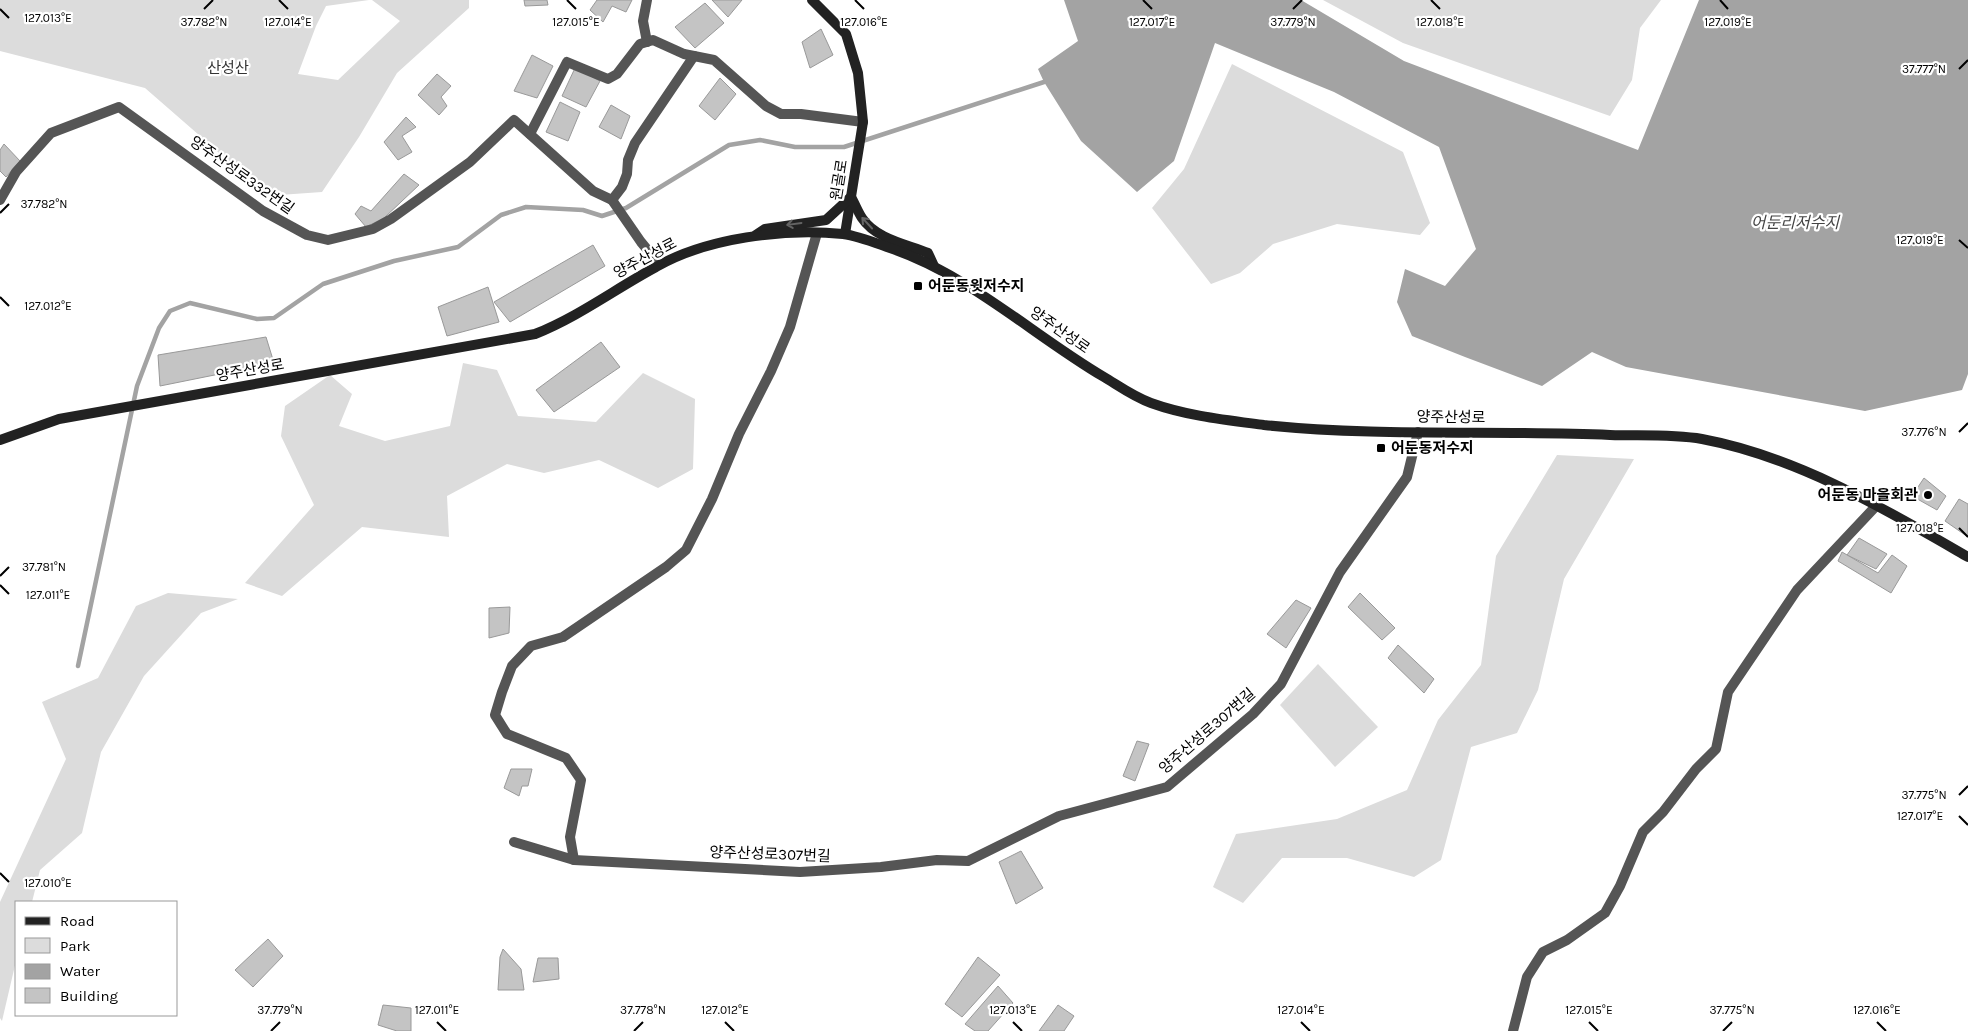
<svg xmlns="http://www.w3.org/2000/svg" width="1968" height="1031" font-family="Karla,'Noto Sans KR',sans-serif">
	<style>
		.green { fill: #dcdcdc }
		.water { fill: #a3a3a3 }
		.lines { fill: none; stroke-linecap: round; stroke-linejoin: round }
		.stream { stroke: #a3a3a3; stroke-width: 4.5 }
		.building { fill: #c4c4c4; stroke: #999 }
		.street { stroke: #555; stroke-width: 10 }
		.secondary { stroke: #222; stroke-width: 10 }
		.oneway { stroke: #646464 }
		.ticks { fill: none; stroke: #000; stroke-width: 2 }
		.poi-dot { fill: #000; stroke: #fff; stroke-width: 2 }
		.labels { text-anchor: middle; stroke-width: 4.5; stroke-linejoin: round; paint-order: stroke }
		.park-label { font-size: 15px; fill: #333; stroke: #fff }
		.street-label { font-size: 15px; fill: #000; stroke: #fff }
		.poi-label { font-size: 15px; font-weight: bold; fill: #000; stroke: #fff; text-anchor: start }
		.water-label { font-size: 16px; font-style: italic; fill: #444; stroke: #fff }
		.ticks-label { font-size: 12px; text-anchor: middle; fill: #000; stroke: #fff; stroke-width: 4.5; stroke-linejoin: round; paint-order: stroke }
	</style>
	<rect width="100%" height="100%" fill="#fff"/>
	<g class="green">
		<polygon points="0,0 369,0 326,6 316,26 298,74 338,80 400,21 372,0 469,0 469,8 397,73 359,137 322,192 265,196 207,142 145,88 0,51"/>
		<polygon points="1323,0 1661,0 1640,28 1632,80 1610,116 1403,43"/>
		<polygon points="1232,64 1403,152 1430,223 1420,235 1337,224 1273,244 1240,273 1211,284 1152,208 1184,169"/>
		<polygon points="463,363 497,370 518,416 596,422 643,373 695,399 693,469 658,488 599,460 544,473 507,464 447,496 449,537 362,527 282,596 245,583 314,505 281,436 285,406 330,375 352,394 339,426 385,441 450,426"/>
		<polygon points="1557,455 1634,459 1564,579 1538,690 1517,733 1471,747 1441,860 1414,877 1347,858 1282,858 1243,903 1213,887 1236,834 1337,819 1407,790 1438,720 1481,665 1496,556"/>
		<polygon points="168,593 238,599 201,613 144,676 101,752 82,833 40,870 32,902 16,902 16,961 2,1021 0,1018 0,902 66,759 42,702 98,678 136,606"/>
		<polygon points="1318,664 1378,727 1335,767 1280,705"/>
	</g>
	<polygon class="water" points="1064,0 1301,0 1404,61 1638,150 1699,0 1968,0 1968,374 1962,390 1865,411 1626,367 1592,352 1542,386 1465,357 1412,336 1397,302 1405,269 1445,286 1476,249 1439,147 1334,92 1215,43 1174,161 1137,192 1081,141 1044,82 1038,69 1078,41"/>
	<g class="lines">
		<polyline class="stream" points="78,666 137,386 159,328 170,311 190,303 257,319 274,318 323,284 394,261 458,247 501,215 526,207 583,210 602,216 626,208 729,145 760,140 795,147 844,147 1044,82"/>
	</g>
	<g class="building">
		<polygon points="524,0 547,0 548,5 525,6"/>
		<polygon points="597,0 632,0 626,12 612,6 603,22 590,10"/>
		<polygon points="712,0 742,0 728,17"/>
		<polygon points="705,3 724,23 695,48 675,27"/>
		<polygon points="821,29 833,55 810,68 802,42"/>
		<polygon points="532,55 553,66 537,98 514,91"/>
		<polygon points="575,68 600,81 586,107 562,96"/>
		<polygon points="437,74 451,86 441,97 447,106 439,115 418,95"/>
		<polygon points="720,78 736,94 715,120 699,106"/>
		<polygon points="560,102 580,112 568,141 546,132"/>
		<polygon points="611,105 630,116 621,139 599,127"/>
		<polygon points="406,117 416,127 402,136 412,152 398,160 384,142"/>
		<polygon points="4,144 20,161 6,177 0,171 0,150"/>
		<polygon points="404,174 419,185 384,218 366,227 355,214 361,206 371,211"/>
		<polygon points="593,245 605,266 510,322 494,302"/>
		<polygon points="488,287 499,322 447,336 438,307"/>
		<polygon points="266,337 274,363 160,386 158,355"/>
		<polygon points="601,342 620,367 554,412 536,390"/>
		<polygon points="1924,478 1946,496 1937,510 1912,496"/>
		<polygon points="1959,499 1968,504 1968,537 1945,521"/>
		<polygon points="1859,538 1887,554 1876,569 1847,555"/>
		<polygon points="1842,552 1878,573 1892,555 1907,566 1891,593 1838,561"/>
		<polygon points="1360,593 1395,628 1382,640 1348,607"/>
		<polygon points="1296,600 1311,608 1286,648 1267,634"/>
		<polygon points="510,607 509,633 489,638 489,608"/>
		<polygon points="1398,645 1434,679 1424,693 1388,658"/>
		<polygon points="1137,741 1149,744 1135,781 1123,776"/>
		<polygon points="511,769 532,769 528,786 522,786 519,796 504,788"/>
		<polygon points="1021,851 1043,888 1016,904 999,862"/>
		<polygon points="268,939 283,956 253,987 235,970"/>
		<polygon points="503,949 521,969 524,990 498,990 500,957"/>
		<polygon points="978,957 1000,975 962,1017 945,1004"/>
		<polygon points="538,958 558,958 559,979 533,982"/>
		<polygon points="998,986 1013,1003 988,1031 975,1031 965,1024"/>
		<polygon points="383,1005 411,1008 411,1031 397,1031 378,1025"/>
		<polygon points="1058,1005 1074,1016 1064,1031 1039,1031"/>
	</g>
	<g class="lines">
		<g class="street">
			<polyline points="647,42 643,21 647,0"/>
			<polyline points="530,134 567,62 608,79 617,74 640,44 653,40 684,54 714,60 766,106 781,114 801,114 863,122"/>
			<polyline points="0,200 16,172 51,133 119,107 263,211 307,235 328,240 373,229 391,219 470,162 514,120 593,191 612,200 641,242 659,264"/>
			<polyline points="612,200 622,187 627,174 628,160 635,143 694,56"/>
			<polyline points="817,233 790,327 771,371 739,434 712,499 686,550 666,567 563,637 531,646 512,666 502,692 495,715 507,734 566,758 581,780 570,837 574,860 800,872 881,867 937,860 968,861 1059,816 1167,787 1253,714 1281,684 1340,572 1407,477 1418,432"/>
			<polyline points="514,842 574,860"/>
			<polyline points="1513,1031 1527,977 1543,952 1567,940 1605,913 1620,886 1643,832 1663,812 1696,769 1716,749 1728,692 1797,590 1876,506"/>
		</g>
		<g class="secondary">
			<polyline points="812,0 846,34 858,73 863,122 845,234"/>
			<path d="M756,235L765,229L826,220L851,197C855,204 858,212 862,218C876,239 906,244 928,253L934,266"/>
			<path d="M0,440L59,419L535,334C578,317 615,289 656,267C706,238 785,228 843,234C858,236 873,242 887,247C969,274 1031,334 1104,377C1119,386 1134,397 1151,403C1187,416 1226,420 1264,425C1379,437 1495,430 1610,435C1640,436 1672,434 1702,439C1798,457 1885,509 1968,557"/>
		</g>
	</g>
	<defs><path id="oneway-shaft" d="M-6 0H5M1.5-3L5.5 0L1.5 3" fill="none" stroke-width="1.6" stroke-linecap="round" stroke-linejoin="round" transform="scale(1.25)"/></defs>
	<g class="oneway">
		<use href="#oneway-shaft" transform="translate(867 223) rotate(-133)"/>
		<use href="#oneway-shaft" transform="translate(794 224) rotate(172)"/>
	</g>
	<path class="ticks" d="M279,0L288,9M567,0L576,9M855,0L864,9M1143,0L1152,9M1431,0L1440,9M1720,0L1728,9M0,9L9,18M204,9L213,0M1293,9L1302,0M1959,69L1968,60M0,213L9,204M1959,240L1968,248M0,297L9,306M1959,432L1968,423M1959,528L1968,537M0,576L9,567M0,585L9,594M1959,795L1968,786M1959,816L1968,825M0,873L9,882M437,1022L446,1031M725,1022L734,1031M1013,1022L1022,1031M1301,1022L1310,1031M1589,1022L1598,1031M1877,1022L1886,1031M271,1031L280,1022M634,1031L643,1022M1723,1031L1732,1022"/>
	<g class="poi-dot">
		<rect x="913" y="281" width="10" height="10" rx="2.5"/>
		<rect x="1376" y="443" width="10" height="10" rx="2.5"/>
		<circle cx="1928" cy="495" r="5"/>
	</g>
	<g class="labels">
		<g class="park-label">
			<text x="228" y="73">산성산</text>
		</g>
		<g class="street-label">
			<text transform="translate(242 175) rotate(35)" y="5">양주산성로332번길</text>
			<text transform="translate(839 180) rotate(-81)" y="5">원골로</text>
			<text transform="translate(645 258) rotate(-28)" y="5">양주산성로</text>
			<text transform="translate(1060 330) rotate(35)" y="5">양주산성로</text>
			<text transform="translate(250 370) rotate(-10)" y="5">양주산성로</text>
			<text transform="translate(1451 417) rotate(1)" y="5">양주산성로</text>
			<text transform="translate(1207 731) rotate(-41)" y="5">양주산성로307번길</text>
			<text transform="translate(770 854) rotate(2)" y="5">양주산성로307번길</text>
		</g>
		<g class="poi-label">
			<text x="928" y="291">어둔동윗저수지</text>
			<text x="1391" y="453">어둔동저수지</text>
			<text x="1918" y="500" text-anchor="end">어둔동 마을회관</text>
		</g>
		<g class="water-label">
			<text x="1795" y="228">어둔리저수지</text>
		</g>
	</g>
	<g class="ticks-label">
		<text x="48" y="22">127.013°E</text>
		<text x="864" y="26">127.016°E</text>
		<text x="204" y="26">37.782°N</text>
		<text x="288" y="26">127.014°E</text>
		<text x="576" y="26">127.015°E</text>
		<text x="1152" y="26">127.017°E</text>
		<text x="1293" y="26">37.779°N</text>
		<text x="1440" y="26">127.018°E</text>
		<text x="1728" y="26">127.019°E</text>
		<text x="1924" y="73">37.777°N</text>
		<text x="44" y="208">37.782°N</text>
		<text x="1920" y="244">127.019°E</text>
		<text x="48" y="310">127.012°E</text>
		<text x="1924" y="436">37.776°N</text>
		<text x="1920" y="532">127.018°E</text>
		<text x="44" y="571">37.781°N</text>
		<text x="48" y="599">127.011°E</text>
		<text x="1924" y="799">37.775°N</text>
		<text x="1920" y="820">127.017°E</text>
		<text x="48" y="887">127.010°E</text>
		<text x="280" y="1014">37.779°N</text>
		<text x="643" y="1014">37.778°N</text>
		<text x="437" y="1014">127.011°E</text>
		<text x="725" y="1014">127.012°E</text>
		<text x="1013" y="1014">127.013°E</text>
		<text x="1301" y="1014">127.014°E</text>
		<text x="1589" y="1014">127.015°E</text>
		<text x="1732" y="1014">37.775°N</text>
		<text x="1877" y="1014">127.016°E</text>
	</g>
	<rect x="15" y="901" width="162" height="115" fill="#ffffff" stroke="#999999"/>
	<rect x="25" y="917" width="25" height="8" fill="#222222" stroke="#999999"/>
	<text x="60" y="926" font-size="15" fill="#000000">Road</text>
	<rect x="25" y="938" width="25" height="15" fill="#dcdcdc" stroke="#999999"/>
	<text x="60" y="951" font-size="15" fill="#000000">Park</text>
	<rect x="25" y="964" width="25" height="15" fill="#a3a3a3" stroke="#999999"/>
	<text x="60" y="976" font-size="15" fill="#000000">Water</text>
	<rect x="25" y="988" width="25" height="15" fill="#c4c4c4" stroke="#999999"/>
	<text x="60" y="1001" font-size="15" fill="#000000">Building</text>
</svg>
